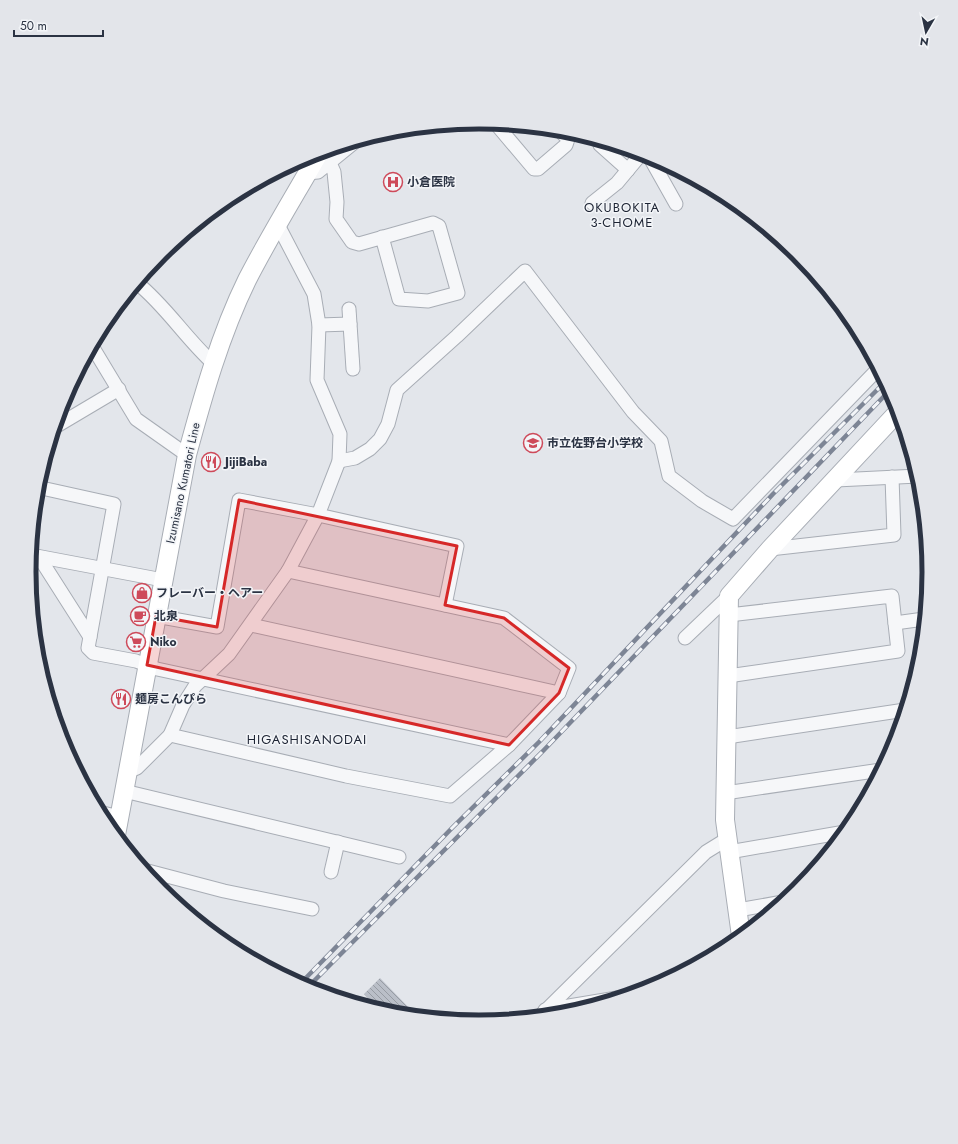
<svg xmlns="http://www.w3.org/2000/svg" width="958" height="1144" font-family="Jost,'Noto Sans JP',sans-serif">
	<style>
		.building { fill: url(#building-back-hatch) }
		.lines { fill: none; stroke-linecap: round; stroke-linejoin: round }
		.street-casing { stroke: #a8adb5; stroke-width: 15 }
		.secondary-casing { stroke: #a8adb5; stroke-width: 20 }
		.street { stroke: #f6f7f9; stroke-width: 13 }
		.secondary { stroke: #fff; stroke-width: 18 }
		.rail-casing { stroke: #7d8595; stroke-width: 4.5 }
		.rail { stroke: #f3f5f8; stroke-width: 3; stroke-dasharray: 9; stroke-linecap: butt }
		.marked { fill: #d62828; fill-opacity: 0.2; stroke: #d62828; stroke-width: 3; stroke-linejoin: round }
		.labels { text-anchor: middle; stroke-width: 3; stroke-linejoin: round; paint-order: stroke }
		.poi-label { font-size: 12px; font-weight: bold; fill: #2b3343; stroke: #f3f5f8; text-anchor: start }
		.street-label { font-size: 12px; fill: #2b3343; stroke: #f3f5f8 }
		.neighbourhood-label { font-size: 13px; letter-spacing: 1px; fill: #1d2434; stroke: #f3f5f8 }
		.rim { fill: none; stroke: #2b3343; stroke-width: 5 }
	</style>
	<defs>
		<pattern id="building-back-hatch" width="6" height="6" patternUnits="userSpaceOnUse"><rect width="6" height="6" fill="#babfc8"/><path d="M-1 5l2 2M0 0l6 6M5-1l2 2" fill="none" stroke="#979ca4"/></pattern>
	</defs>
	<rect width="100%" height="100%" fill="#e3e6eb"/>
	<polygon class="building" points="380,978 417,1016 391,1013 380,1010 364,994"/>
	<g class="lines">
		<defs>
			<g id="street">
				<polyline points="496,124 534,169 538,169 566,145 568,139 559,130"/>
				<polyline points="599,140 600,145 628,170"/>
				<polyline points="649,156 676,204"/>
				<polyline points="330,163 334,172 337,202 336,219 352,242 359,244 433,223 439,226 458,293 428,301 399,299 382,237"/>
				<polyline points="307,173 318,172 356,141"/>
				<polyline points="592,203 617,183 642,153"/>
				<path d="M137,283C166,306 186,339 214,364"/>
				<polyline points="349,309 353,369"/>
				<polyline points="319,325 350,324"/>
				<polyline points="92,346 136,419 187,455"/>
				<polyline points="55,427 119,389"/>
				<polyline points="339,461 355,458 370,449 380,439 388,424 397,390 457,336 525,271 633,412 661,441 669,476 702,501 733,519 878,369"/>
				<polyline points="836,480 918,476"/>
				<polyline points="37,487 114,504 88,648 93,653 136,661 157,669 194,677 509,745 559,693 569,668 504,618 288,571"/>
				<polyline points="770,549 894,535 892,477"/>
				<polyline points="31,555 163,580"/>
				<polyline points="39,557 90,637"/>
				<polyline points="156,616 217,627 239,500 318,515 457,546 445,605"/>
				<polyline points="895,623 924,619"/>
				<polyline points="251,625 559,693"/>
				<polyline points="685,638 729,596"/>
				<polyline points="728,676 898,651 892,596 729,615"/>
				<polyline points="170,735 346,776 450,796 509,745"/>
				<polyline points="727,737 905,710"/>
				<polyline points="127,772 137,768 170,735 183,705 195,686 229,654 288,571 318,515 339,461 340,434 317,380 319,325 314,294 278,225"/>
				<polyline points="124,791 399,857"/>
				<polyline points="725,793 881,770"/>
				<polyline points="99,812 119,817"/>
				<polyline points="729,852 845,832"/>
				<polyline points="144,870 224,891 312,909"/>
				<polyline points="331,872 338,842"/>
				<polyline points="738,910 783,902"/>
				<polyline points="545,1010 617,998"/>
				<polyline points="540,1016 706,852 727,839"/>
			</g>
			<g id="secondary">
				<path d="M116,835L187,455C203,396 220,335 247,280C269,237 295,195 319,153"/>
				<polyline points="741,936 725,820 729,596 770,549 898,412"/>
			</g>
		</defs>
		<use href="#street" class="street-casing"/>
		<use href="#secondary" class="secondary-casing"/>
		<use href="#street" class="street"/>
		<use href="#secondary" class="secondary"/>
		<defs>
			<g id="rail">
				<polyline points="300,984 453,827 539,742 773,494 885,382"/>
				<polyline points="307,988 543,751 890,390"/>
			</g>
		</defs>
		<use href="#rail" class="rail-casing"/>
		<use href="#rail" class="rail"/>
	</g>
	<path class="marked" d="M239,500L457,546L445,605L504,618L569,668L559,693L509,745L147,665L156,616L217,627Z"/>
	<defs>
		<symbol id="hospital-ring" viewBox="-11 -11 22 22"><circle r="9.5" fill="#f3f5f8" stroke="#ce4a5a" stroke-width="1.5"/><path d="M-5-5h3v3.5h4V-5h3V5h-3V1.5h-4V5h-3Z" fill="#ce4a5a"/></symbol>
		<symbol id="school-ring" viewBox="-11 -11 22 22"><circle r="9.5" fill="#f3f5f8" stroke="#ce4a5a" stroke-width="1.5"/><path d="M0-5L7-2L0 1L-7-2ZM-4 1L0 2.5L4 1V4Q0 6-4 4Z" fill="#ce4a5a"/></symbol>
		<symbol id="restaurant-ring" viewBox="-11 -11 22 22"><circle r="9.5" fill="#f3f5f8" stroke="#ce4a5a" stroke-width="1.5"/><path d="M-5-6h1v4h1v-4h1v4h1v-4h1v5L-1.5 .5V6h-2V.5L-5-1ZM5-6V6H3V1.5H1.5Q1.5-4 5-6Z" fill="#ce4a5a"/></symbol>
		<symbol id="shop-ring" viewBox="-11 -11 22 22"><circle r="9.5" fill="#f3f5f8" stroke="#ce4a5a" stroke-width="1.5"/><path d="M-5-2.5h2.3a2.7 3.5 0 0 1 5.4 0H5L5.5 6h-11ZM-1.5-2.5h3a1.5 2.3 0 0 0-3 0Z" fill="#ce4a5a"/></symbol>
		<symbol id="cafe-ring" viewBox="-11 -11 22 22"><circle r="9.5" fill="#f3f5f8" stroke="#ce4a5a" stroke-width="1.5"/><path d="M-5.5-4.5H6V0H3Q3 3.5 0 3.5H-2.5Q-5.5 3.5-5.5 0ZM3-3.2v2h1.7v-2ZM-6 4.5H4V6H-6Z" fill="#ce4a5a"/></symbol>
		<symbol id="supermarket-ring" viewBox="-11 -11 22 22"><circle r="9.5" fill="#f3f5f8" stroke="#ce4a5a" stroke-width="1.5"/><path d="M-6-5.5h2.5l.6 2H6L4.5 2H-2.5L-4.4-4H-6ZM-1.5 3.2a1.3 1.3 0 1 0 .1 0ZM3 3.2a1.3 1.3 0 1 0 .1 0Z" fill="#ce4a5a"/></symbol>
	</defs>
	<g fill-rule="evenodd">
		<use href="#hospital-ring" x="382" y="171" width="22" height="22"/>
		<use href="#school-ring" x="522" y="432" width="22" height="22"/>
		<use href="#restaurant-ring" x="200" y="451" width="22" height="22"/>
		<use href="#shop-ring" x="131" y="582" width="22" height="22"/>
		<use href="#cafe-ring" x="129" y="605" width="22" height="22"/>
		<use href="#supermarket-ring" x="125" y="631" width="22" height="22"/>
		<use href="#restaurant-ring" x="110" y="688" width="22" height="22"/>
	</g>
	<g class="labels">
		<g class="poi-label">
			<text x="407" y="186">小倉医院</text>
			<text x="547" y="447">市立佐野台小学校</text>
			<text x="225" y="466">JijiBaba</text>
			<text x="156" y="597">フレーバー・ヘアー</text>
			<text x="154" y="620">北泉</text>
			<text x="150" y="646">Niko</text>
			<text x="135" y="703">麺房こんぴら</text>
		</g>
		<g class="street-label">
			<text transform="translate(183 483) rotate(-78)" y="4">Izumisano Kumatori Line</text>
		</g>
		<g class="neighbourhood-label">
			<text x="622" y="212">OKUBOKITA<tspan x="622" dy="15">3-CHOME</tspan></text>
			<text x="307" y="744">HIGASHISANODAI</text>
		</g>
	</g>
	<path d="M0 0H958V1144H0ZM36 572a443 443 0 1 1 886 0a443 443 0 1 1-886 0Z" fill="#e3e5ea" fill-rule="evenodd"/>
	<path class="rim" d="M36 572a443 443 0 1 1 886 0a443 443 0 1 1-886 0Z"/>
	<g transform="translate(926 32) rotate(189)" stroke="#f3f5f8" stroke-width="3" paint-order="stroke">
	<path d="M0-3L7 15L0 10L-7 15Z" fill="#2b3343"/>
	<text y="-6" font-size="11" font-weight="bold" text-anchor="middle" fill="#2b3343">N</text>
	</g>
	<path d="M14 30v6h89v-6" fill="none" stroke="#2b3343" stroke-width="2"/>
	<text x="20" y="30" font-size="12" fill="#2b3343" stroke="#f3f5f8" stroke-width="3" paint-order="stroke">50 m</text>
</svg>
